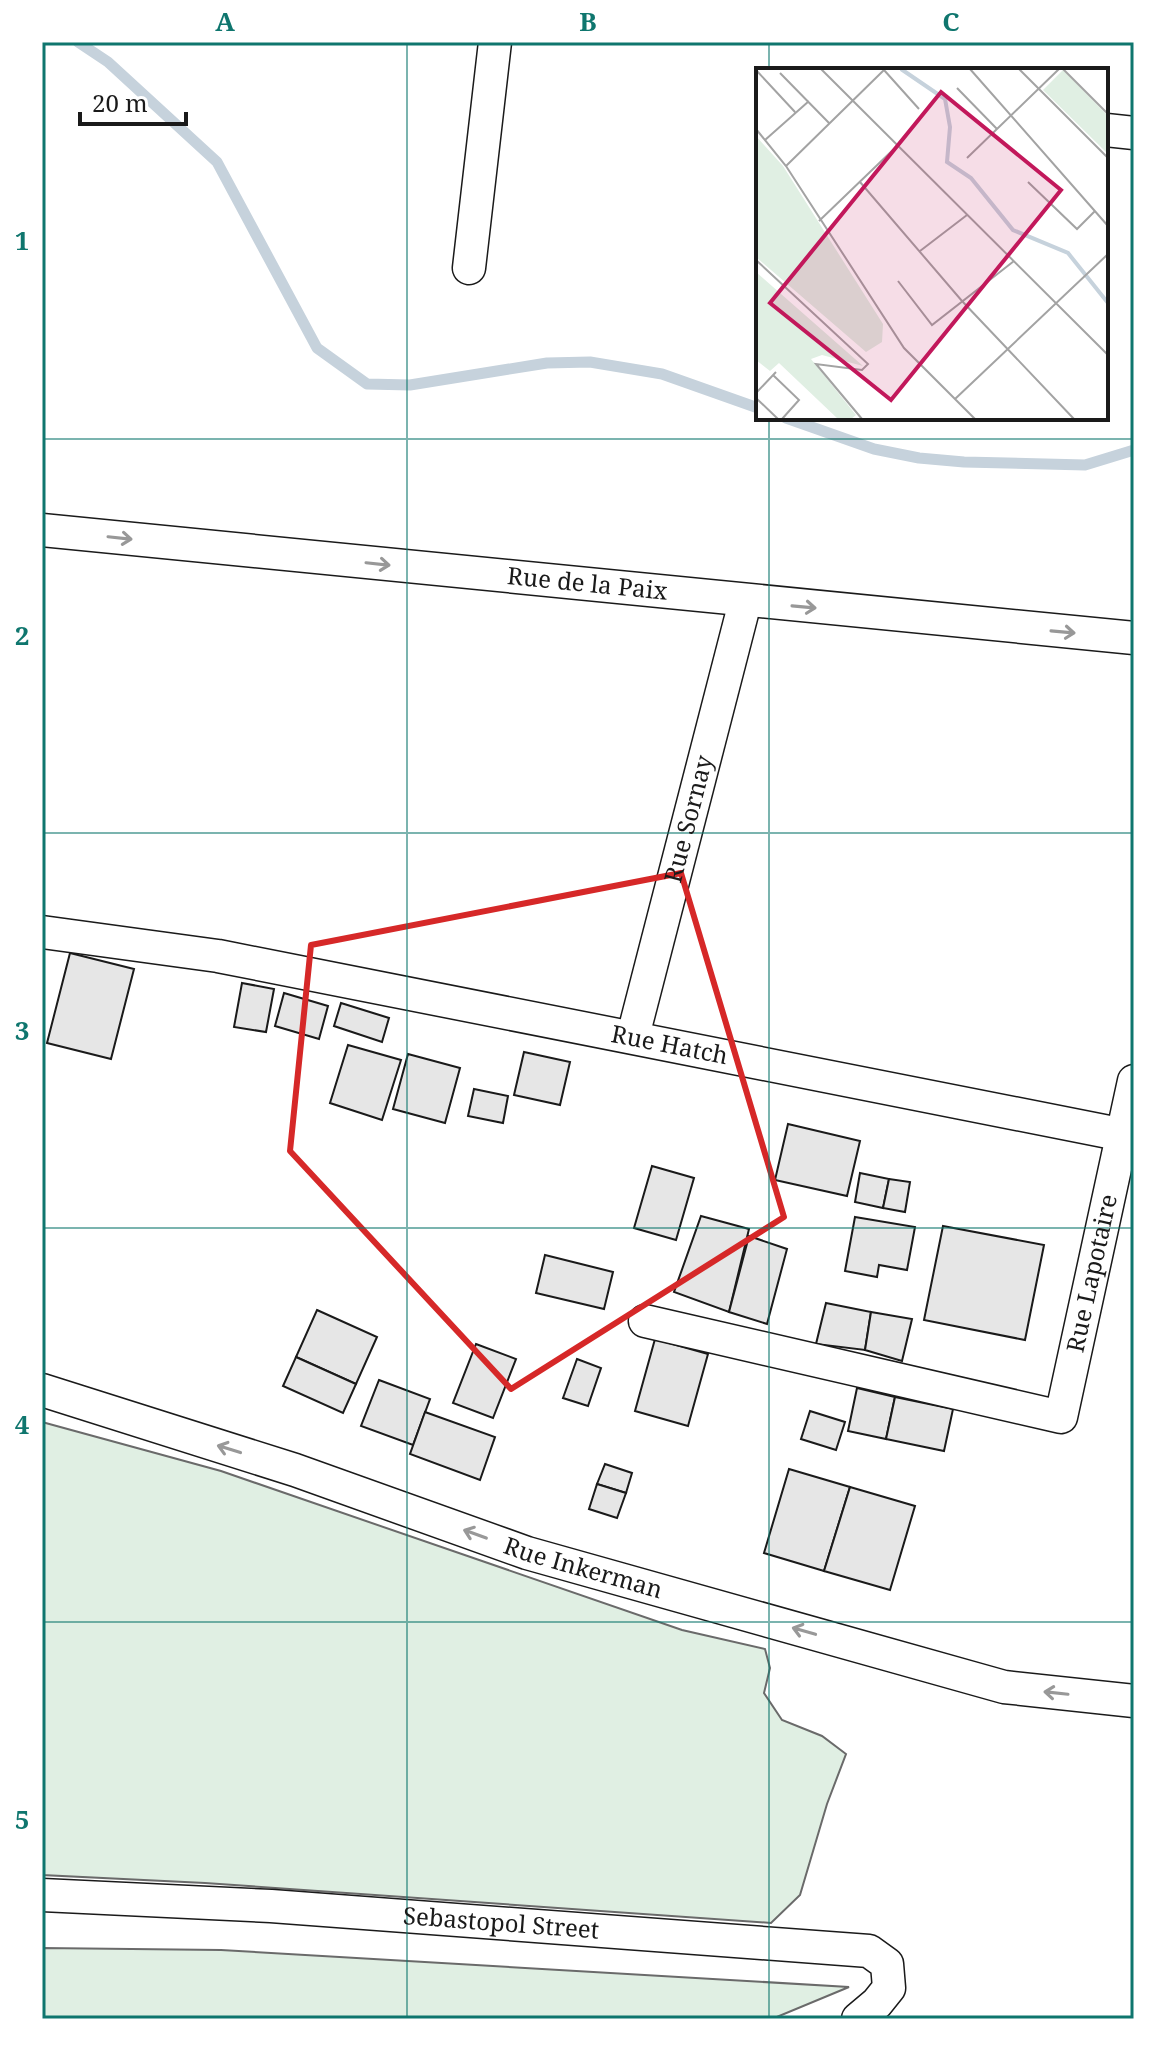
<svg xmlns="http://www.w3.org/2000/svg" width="1176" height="2061" font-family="'Noto Serif',serif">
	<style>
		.green { fill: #e0efe3; stroke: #6a6a6a; stroke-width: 2 }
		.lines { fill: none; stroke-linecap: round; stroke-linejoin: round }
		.stream { stroke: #c6d2dc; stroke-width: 11 }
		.building { fill: #e6e6e6; stroke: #1a1a1a; stroke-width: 2 }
		.street-casing { stroke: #1a1a1a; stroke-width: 35 }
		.street { stroke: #fff; stroke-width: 32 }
		.oneway { stroke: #989898 }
		.marked { fill: none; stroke: #d62828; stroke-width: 6; stroke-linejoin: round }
		.grid { fill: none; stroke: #0f766e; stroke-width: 2; stroke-opacity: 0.55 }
		.labels { text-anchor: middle; stroke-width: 6; stroke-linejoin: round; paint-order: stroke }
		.street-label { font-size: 24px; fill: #1a1a1a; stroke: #fff }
		.inset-river { fill: none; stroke: #c6d2dc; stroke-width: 4 }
		.inset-road { fill: none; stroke: #a3a3a3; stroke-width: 2 }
		.view { fill: #c2185b; fill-opacity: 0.15; stroke: #c2185b; stroke-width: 4 }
		.inset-edge { fill: none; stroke: #1a1a1a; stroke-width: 4 }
		.neatline { fill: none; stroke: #0f766e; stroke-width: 3 }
		.grid-label { font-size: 26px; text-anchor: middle; font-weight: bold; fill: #0f766e }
	</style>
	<rect width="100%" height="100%" fill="#fff"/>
	<g class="green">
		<polygon points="42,1422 221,1471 682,1630 765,1649 770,1668 764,1693 782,1720 822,1736 846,1754 827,1804 800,1895 771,1923 205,1883 42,1875"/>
		<polygon points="42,1948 221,1950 849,1987 772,2019 42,2019"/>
	</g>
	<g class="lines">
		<g class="stream">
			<polyline points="78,42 108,62 217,162 317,348 367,384 410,385 547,363 590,362 662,374 758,408"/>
			<polyline points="786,418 874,449 919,458 964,462 1085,465 1134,450"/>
		</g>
	</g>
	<g class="building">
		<polygon points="70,953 134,969 111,1059 47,1043"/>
		<polygon points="242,983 274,989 266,1032 234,1027"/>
		<polygon points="284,993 328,1006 319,1039 275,1026"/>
		<polygon points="341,1003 389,1018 382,1042 334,1026"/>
		<polygon points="348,1045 401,1060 382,1120 330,1103"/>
		<polygon points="524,1052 570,1062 560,1105 514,1095"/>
		<polygon points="408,1054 460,1068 445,1123 393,1109"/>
		<polygon points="474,1089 508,1096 503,1123 468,1116"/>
		<polygon points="788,1124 860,1141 847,1196 775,1180"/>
		<polygon points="652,1166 694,1178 676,1240 634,1228"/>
		<polygon points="860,1173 889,1179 883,1208 855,1202"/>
		<polygon points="889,1179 910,1182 905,1212 883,1208"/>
		<polygon points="701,1216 749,1229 729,1312 674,1292"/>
		<polygon points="855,1217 915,1227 907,1270 879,1265 877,1277 845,1271"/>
		<polygon points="943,1226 1044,1245 1025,1340 924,1320"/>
		<polygon points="749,1236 787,1249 767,1324 729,1312"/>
		<polygon points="545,1255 613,1272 604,1309 536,1293"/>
		<polygon points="826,1303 871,1312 865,1350 816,1344"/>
		<polygon points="317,1310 377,1337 356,1384 296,1357"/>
		<polygon points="871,1312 912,1319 902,1361 865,1350"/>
		<polygon points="655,1339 708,1354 688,1426 635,1411"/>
		<polygon points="476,1344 516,1359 493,1418 453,1403"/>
		<polygon points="296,1357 356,1384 343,1413 283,1386"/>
		<polygon points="577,1359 601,1368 588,1406 563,1398"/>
		<polygon points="379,1380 430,1399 413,1445 361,1426"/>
		<polygon points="857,1388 895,1397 886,1439 848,1431"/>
		<polygon points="895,1397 953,1409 944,1451 886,1439"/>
		<polygon points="810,1411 845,1422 836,1450 801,1439"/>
		<polygon points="425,1412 495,1437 480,1480 410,1454"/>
		<polygon points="605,1464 632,1473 626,1493 597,1484"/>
		<polygon points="789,1469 850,1487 824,1571 764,1553"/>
		<polygon points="597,1484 626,1493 617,1518 589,1509"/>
		<polygon points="850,1487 915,1506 890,1590 824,1571"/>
	</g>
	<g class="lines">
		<defs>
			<g id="street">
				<polyline points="1106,130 1134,133"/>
				<polyline points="469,268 495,42"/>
				<path id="s1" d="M42,530L1134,638"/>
				<path id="s2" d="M42,932L218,956L1134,1137"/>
				<path id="s3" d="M633,1036L745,602"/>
				<path id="s4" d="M645,1321L1061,1417L1134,1081"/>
				<path id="s5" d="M42,1390L295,1470L527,1553L1004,1687L1134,1701"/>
				<path id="s6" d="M42,1895L271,1906L869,1951L887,1964L889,1988L877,2003L858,2019"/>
			</g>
		</defs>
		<use href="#street" class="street-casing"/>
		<use href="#street" class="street"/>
	</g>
	<defs><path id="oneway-shaft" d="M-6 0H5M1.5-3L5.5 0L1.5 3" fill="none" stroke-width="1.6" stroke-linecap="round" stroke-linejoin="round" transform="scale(2)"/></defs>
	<g class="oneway">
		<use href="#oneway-shaft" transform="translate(120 538) rotate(6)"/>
		<use href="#oneway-shaft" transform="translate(378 564) rotate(6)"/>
		<use href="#oneway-shaft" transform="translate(804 607) rotate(5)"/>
		<use href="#oneway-shaft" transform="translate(1063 632) rotate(5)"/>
		<use href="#oneway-shaft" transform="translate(229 1449) rotate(-163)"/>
		<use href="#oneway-shaft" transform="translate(475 1534) rotate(-160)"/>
		<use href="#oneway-shaft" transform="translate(804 1631) rotate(-164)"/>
		<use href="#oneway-shaft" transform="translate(1056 1693) rotate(-174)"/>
	</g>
	<path class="marked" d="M681,873L784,1217L511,1389L290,1151L311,945Z"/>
	<path class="grid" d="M407,42V2019M769,42V70M769,418V2019M42,439H1134M42,833H1134M42,1228H1134M42,1622H1134"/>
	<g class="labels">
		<g class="street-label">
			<text dy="8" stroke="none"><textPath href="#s1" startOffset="548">Rue de la Paix</textPath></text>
			<text dy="8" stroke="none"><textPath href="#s3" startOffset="224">Rue Sornay</textPath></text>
			<text dy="8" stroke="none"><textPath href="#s2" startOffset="638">Rue Hatch</textPath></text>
			<text dy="8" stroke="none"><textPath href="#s4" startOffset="574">Rue Lapotaire</textPath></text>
			<text dy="8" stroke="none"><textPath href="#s5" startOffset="570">Rue Inkerman</textPath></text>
			<text dy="8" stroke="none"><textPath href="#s6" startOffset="460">Sebastopol Street</textPath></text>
		</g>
	</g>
	<g transform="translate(756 68)">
		<rect width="352" height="352" fill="#fff"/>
		<path d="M307,2L352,48V86L287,22ZM0,68L27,98L127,256L126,274L110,284L0,189ZM0,204L107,298L66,287L55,291L100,347L95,351H82L23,295L14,303L0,292Z" fill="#e0efe3"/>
		<path class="inset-river" d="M145,1L189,31L194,59L191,94L215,110L257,162L312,185L352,235"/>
		<path class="inset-road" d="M65,1L352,287M214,1L352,158M263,1L352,90M307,1L352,46M0,2L39,44M128,2L163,41M24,5L74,56M201,20L241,61M0,61L30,98L148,280L219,351M9,72L53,33M211,90L303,1M30,98L129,1M104,114L206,233L318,351M272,114L321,161L339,143M63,153L141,78M164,183L211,147M0,192L112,296L106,302L60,296L106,351M142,213L176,257L258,193M17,307L43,332L26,351M0,325L20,304M0,330L22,351M199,331L352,186"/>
		<path class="view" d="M185,24L305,122L135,332L14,235Z"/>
		<rect width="352" height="352" class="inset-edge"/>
	</g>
	<rect width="1176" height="2061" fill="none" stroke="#ffffff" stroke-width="88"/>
	<path d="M80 112v12h106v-12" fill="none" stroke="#1a1a1a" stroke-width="4"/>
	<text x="92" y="112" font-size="24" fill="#1a1a1a" stroke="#ffffff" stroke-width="6" paint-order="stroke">20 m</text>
	<rect x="44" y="44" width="1088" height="1973" class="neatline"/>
	<g class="grid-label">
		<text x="225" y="31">A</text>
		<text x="588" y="31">B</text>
		<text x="951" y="31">C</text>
		<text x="22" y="250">1</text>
		<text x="22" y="645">2</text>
		<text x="22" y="1040">3</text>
		<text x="22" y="1434">4</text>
		<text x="22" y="1829">5</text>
	</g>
</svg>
